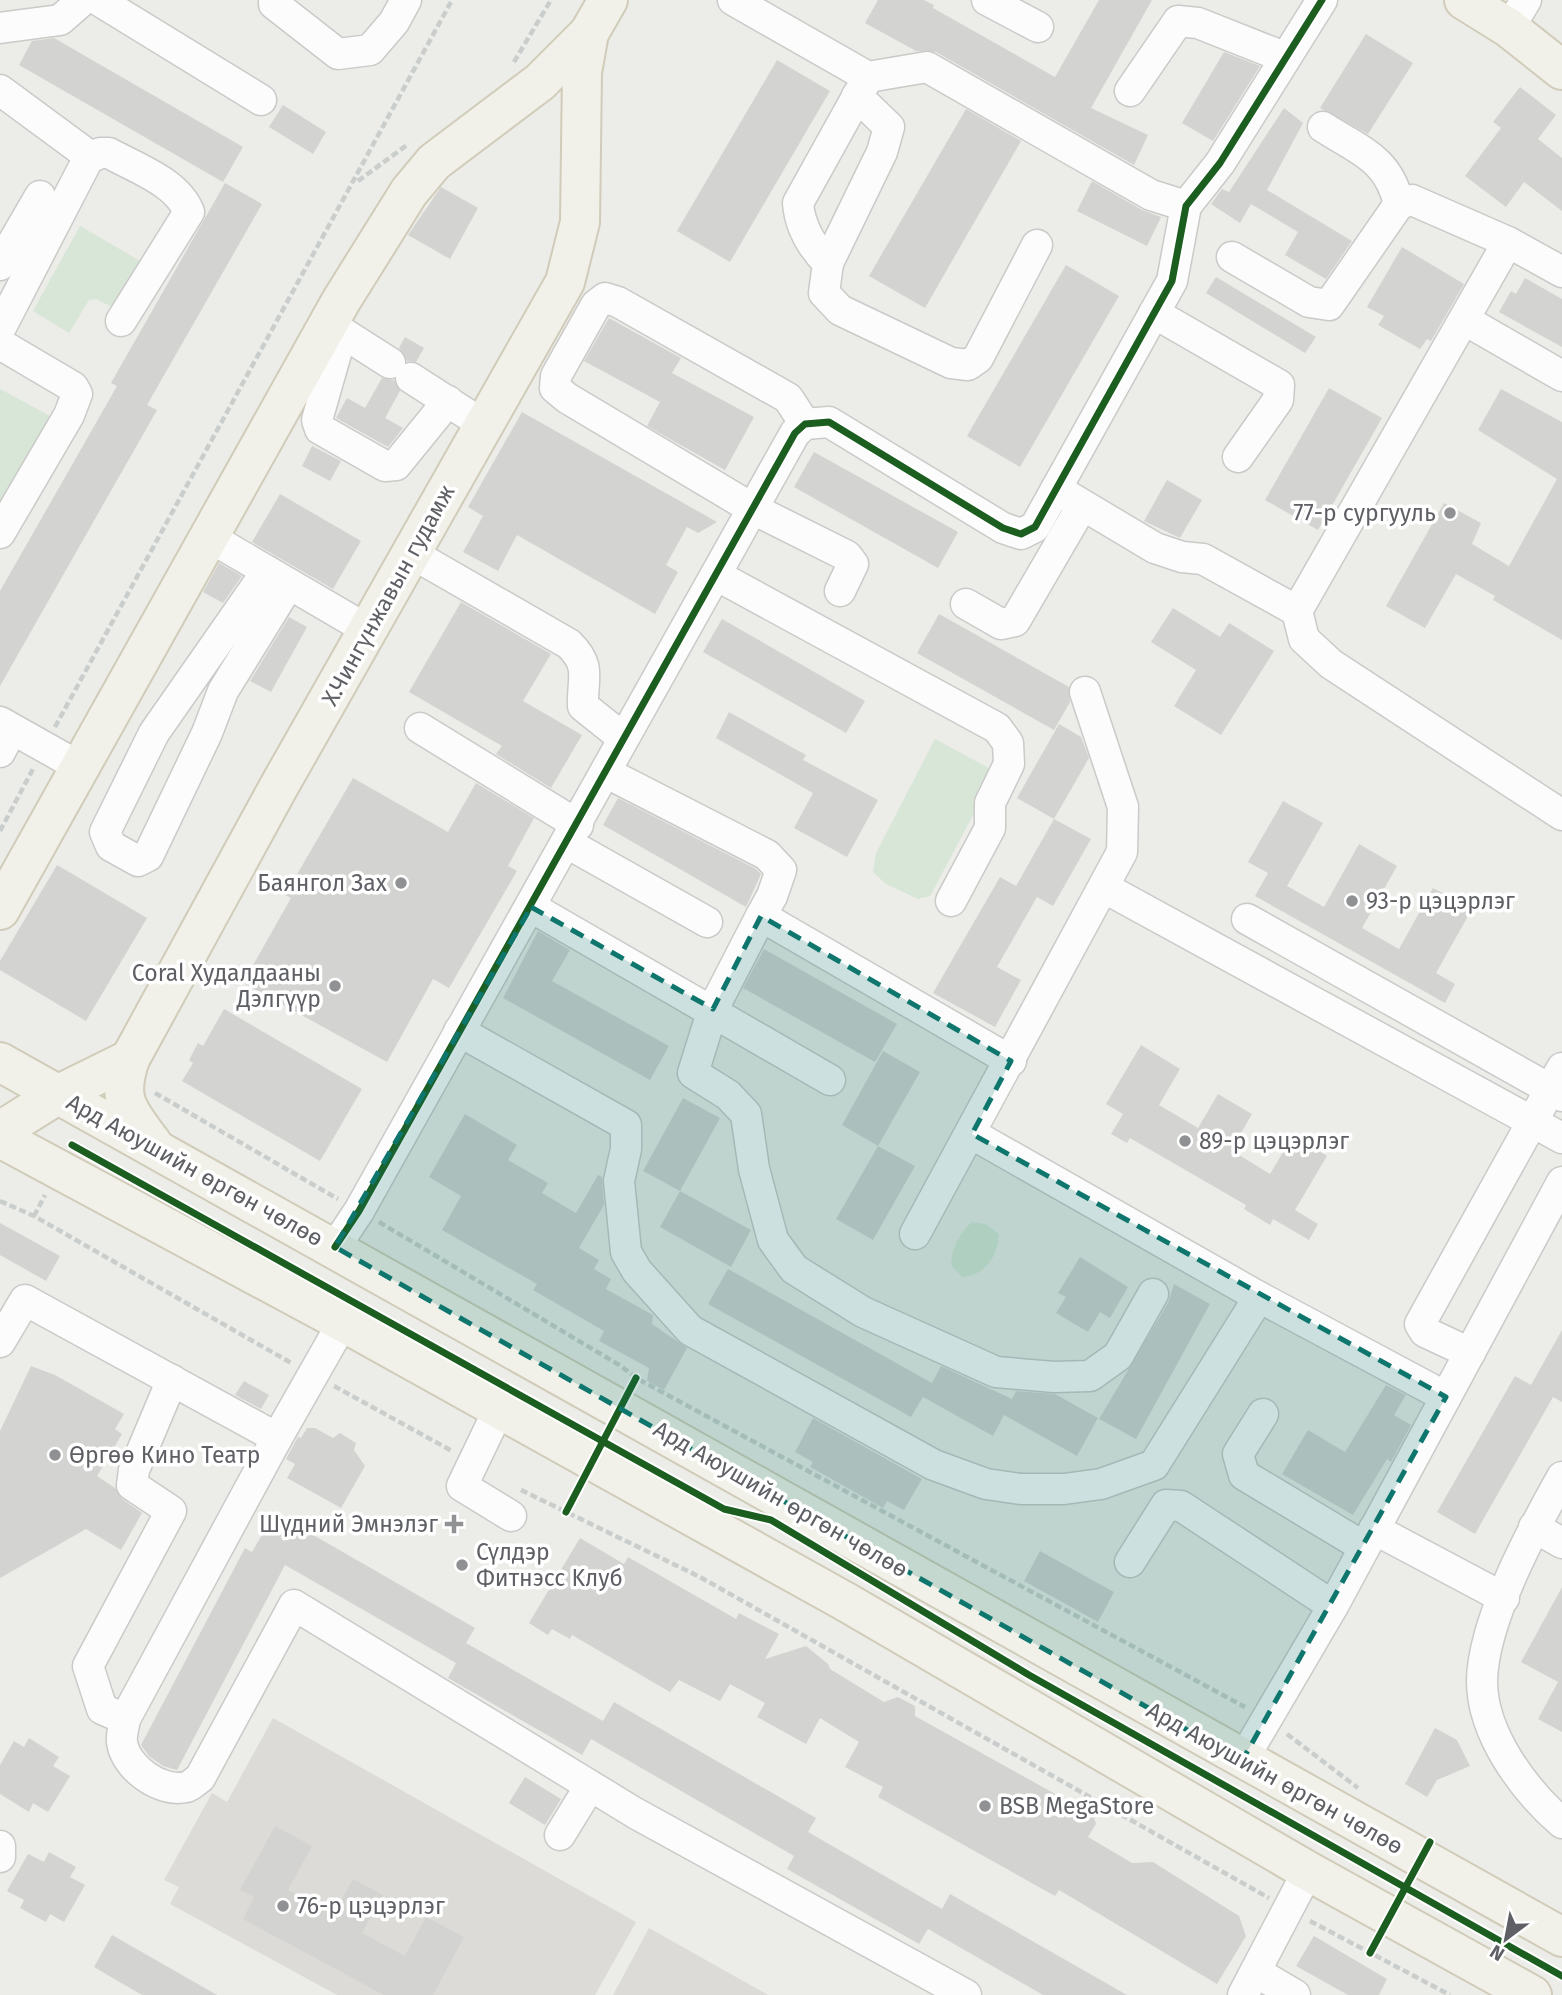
<svg xmlns="http://www.w3.org/2000/svg" width="1562" height="1995" font-family="'Fira Sans',sans-serif">
	<style>
		.education { fill: #dcdbd7 }
		.green { fill: #d7e6d6 }
		.building { fill: #d3d3d1 }
		.lines { fill: none; stroke-linecap: round; stroke-linejoin: round }
		.minor-casing { stroke: #cacac9; stroke-width: 33 }
		.major-casing { stroke: #d1ccb9; stroke-width: 42 }
		.path { stroke: #c9cdcb; stroke-width: 4.5; stroke-dasharray: 7 3.5; stroke-linecap: butt }
		.minor { stroke: #fcfcfc; stroke-width: 30 }
		.major { stroke: #f2f1e9; stroke-width: 38 }
		.cycleway-casing { stroke: #fff; stroke-width: 11 }
		.cycleway { stroke: #1b5e20; stroke-width: 7 }
		.marked { fill: #0f766e; fill-opacity: 0.2; stroke: #0f766e; stroke-width: 5; stroke-dasharray: 14 9; stroke-linejoin: round }
		.poi-dot { fill: #909193; stroke: #fff; stroke-width: 2.5 }
		.labels { text-anchor: middle; stroke-width: 7; stroke-linejoin: round; paint-order: stroke }
		.poi-label { font-size: 23px; fill: #5e6065; stroke: #fff; text-anchor: start }
		.street-label { font-size: 23px; fill: #5e6065; stroke: #fff }
	</style>
	<rect width="100%" height="100%" fill="#ecece8"/>
	<g class="education">
		<polygon points="273,1718 636,1922 595,1995 337,1995 170,1904 179,1887 164,1880 212,1793 227,1802"/>
		<polygon points="649,1928 768,1995 613,1995"/>
	</g>
	<g class="green">
		<polygon points="80,226 142,262 114,308 96,299 89,300 69,333 33,311"/>
		<polygon points="0,389 52,417 0,514"/>
		<polygon points="935,739 996,772 930,896 918,899 886,884 873,872 876,853"/>
		<path d="M972,1222L985,1224L999,1234C998,1256 985,1276 962,1277L951,1265C951,1249 960,1232 972,1222Z"/>
	</g>
	<g class="building">
		<polygon points="878,0 924,0 934,5 933,8 1055,77 1099,0 1152,0 1091,108 1148,135 1134,165 936,52 916,51 865,23"/>
		<polygon points="1366,34 1413,63 1368,134 1320,108"/>
		<polygon points="54,38 243,147 223,182 19,65 32,41"/>
		<polygon points="1224,52 1260,66 1213,141 1182,123"/>
		<polygon points="777,60 830,91 730,262 677,231"/>
		<polygon points="1520,87 1556,115 1538,139 1562,158 1562,211 1524,182 1506,207 1465,176 1501,128 1493,122"/>
		<polygon points="283,105 326,132 313,154 269,127"/>
		<polygon points="1284,108 1303,123 1267,190 1352,241 1326,279 1285,255 1298,232 1251,204 1240,223 1211,204 1222,189 1229,192"/>
		<polygon points="966,109 1021,141 925,308 869,276"/>
		<polygon points="1092,181 1142,210 1161,217 1147,246 1077,211"/>
		<polygon points="225,183 262,204 147,405 157,410 0,686 0,591 117,386 111,383"/>
		<polygon points="441,187 478,208 450,259 408,235"/>
		<polygon points="1402,247 1464,284 1431,341 1427,339 1420,349 1378,325 1384,316 1367,307"/>
		<polygon points="1066,265 1119,296 1020,467 967,436"/>
		<polygon points="1216,277 1316,337 1305,353 1206,293"/>
		<polygon points="1525,278 1562,299 1562,347 1499,312 1511,291 1516,294"/>
		<polygon points="609,318 681,358 672,373 754,417 725,470 647,426 660,402 584,361"/>
		<polygon points="405,337 424,348 416,362 407,361 399,348"/>
		<polygon points="382,378 394,380 400,391 385,418 403,428 388,447 336,418 347,398 365,408"/>
		<polygon points="1329,388 1382,418 1318,530 1265,500"/>
		<polygon points="1501,389 1562,422 1562,640 1493,600 1495,596 1456,574 1425,628 1386,606 1444,503 1481,523 1472,544 1509,566 1557,479 1478,430"/>
		<polygon points="522,412 717,522 698,533 687,527 666,565 678,572 655,614 517,535 498,571 463,552 483,516 468,507"/>
		<polygon points="312,446 341,461 330,481 302,466"/>
		<polygon points="814,452 958,532 938,568 794,487"/>
		<polygon points="1167,480 1202,500 1180,538 1144,521"/>
		<polygon points="280,494 361,541 333,589 252,542"/>
		<polygon points="219,563 242,576 223,603 203,592"/>
		<polygon points="461,602 551,654 523,701 582,735 551,788 496,754 502,746 409,692"/>
		<polygon points="1173,608 1220,637 1229,623 1274,651 1221,735 1174,706 1196,670 1151,642"/>
		<polygon points="939,614 1069,687 1070,702 1054,730 917,653"/>
		<polygon points="289,617 307,627 271,692 250,681"/>
		<polygon points="722,619 865,701 846,733 703,652"/>
		<polygon points="729,712 806,755 803,760 878,800 847,857 794,828 813,793 716,738"/>
		<polygon points="1059,724 1081,737 1089,758 1054,819 1017,798"/>
		<polygon points="353,778 448,832 476,783 534,818 508,866 517,871 449,988 433,979 387,1062 243,983 291,898 285,895"/>
		<polygon points="618,798 756,869 761,874 746,907 603,825"/>
		<polygon points="1283,801 1323,823 1287,886 1324,907 1359,844 1397,866 1362,928 1399,949 1433,888 1472,909 1436,973 1455,984 1445,1003 1255,896 1268,873 1248,862"/>
		<polygon points="1054,819 1091,839 1053,906 1037,897 997,967 1021,980 995,1027 933,993 1000,877 1016,886"/>
		<polygon points="57,865 147,918 86,1021 0,970 0,961"/>
		<polygon points="538,931 570,950 552,981 669,1046 650,1080 503,998"/>
		<polygon points="764,949 897,1024 875,1062 743,988"/>
		<polygon points="224,1009 362,1089 320,1161 182,1081 193,1063 189,1060 198,1043 203,1046"/>
		<polygon points="1141,1045 1180,1069 1159,1105 1198,1128 1218,1094 1252,1114 1231,1150 1270,1174 1293,1135 1327,1156 1295,1210 1318,1224 1309,1240 1273,1219 1270,1225 1244,1209 1246,1205 1130,1138 1127,1143 1111,1134 1123,1114 1106,1104"/>
		<polygon points="883,1051 920,1072 878,1146 842,1125"/>
		<polygon points="683,1098 720,1118 680,1191 643,1171"/>
		<polygon points="465,1114 517,1145 508,1160 548,1183 542,1193 576,1213 598,1175 602,1177 604,1205 579,1248 599,1260 594,1269 611,1279 606,1289 653,1315 652,1324 687,1348 664,1390 647,1381 649,1368 599,1341 604,1331 533,1290 537,1284 442,1230 461,1196 429,1177"/>
		<polygon points="878,1146 915,1166 873,1240 836,1219"/>
		<polygon points="680,1191 751,1230 731,1267 660,1227"/>
		<polygon points="0,1223 60,1256 46,1281 0,1255"/>
		<polygon points="1080,1257 1128,1287 1110,1318 1100,1312 1088,1332 1056,1313 1066,1297 1058,1293"/>
		<polygon points="728,1269 932,1383 941,1366 1012,1399 1016,1391 1055,1394 1098,1418 1077,1456 1004,1415 993,1436 923,1397 911,1417 708,1304"/>
		<polygon points="1174,1284 1210,1304 1136,1439 1099,1419 1168,1303"/>
		<polygon points="1562,1330 1562,1402 1553,1397 1475,1534 1437,1512 1515,1376 1531,1385"/>
		<polygon points="31,1366 55,1375 124,1414 115,1429 122,1434 97,1476 115,1488 122,1499 142,1513 121,1550 86,1529 0,1578 0,1431"/>
		<polygon points="244,1381 269,1395 261,1409 235,1395"/>
		<polygon points="1386,1385 1406,1395 1394,1415 1411,1425 1391,1462 1387,1459 1353,1515 1282,1474 1308,1430 1345,1452"/>
		<polygon points="813,1418 922,1479 904,1510 887,1501 883,1508 810,1467 813,1462 795,1452"/>
		<polygon points="307,1428 315,1428 333,1438 340,1433 356,1443 354,1450 365,1466 341,1508 287,1478 295,1464 286,1459 298,1437 301,1438"/>
		<polygon points="275,1513 475,1628 466,1643 603,1721 614,1702 816,1818 808,1832 942,1909 950,1894 1127,1995 1043,1995 928,1929 919,1944 787,1869 794,1856 591,1739 582,1755 448,1678 456,1663 285,1565 177,1770 163,1766 149,1756 141,1745 245,1548 252,1552"/>
		<polygon points="580,1538 624,1564 628,1557 736,1619 739,1613 779,1634 765,1659 806,1646 828,1664 830,1669 884,1702 898,1697 915,1706 915,1716 1093,1815 1096,1824 1088,1837 1132,1863 1153,1862 1239,1916 1246,1936 1217,1984 1059,1890 1055,1896 878,1797 883,1787 845,1767 859,1742 820,1718 806,1744 757,1717 765,1703 730,1684 720,1701 679,1680 670,1692 572,1635 570,1639 552,1629 548,1635 529,1623"/>
		<polygon points="1040,1551 1114,1592 1098,1622 1024,1581"/>
		<polygon points="1562,1587 1562,1732 1538,1719 1558,1682 1521,1662"/>
		<polygon points="1435,1728 1457,1740 1470,1766 1437,1780 1427,1797 1405,1784"/>
		<polygon points="29,1738 59,1757 53,1766 70,1776 48,1812 33,1803 29,1812 0,1794 0,1765 14,1741 24,1747"/>
		<polygon points="525,1777 561,1799 545,1825 509,1803"/>
		<polygon points="275,1826 312,1846 288,1890 333,1915 353,1879 383,1895 362,1933 405,1956 426,1917 464,1937 433,1995 384,1995 243,1919 254,1897 240,1890"/>
		<polygon points="49,1852 76,1867 70,1877 85,1885 64,1922 50,1914 46,1922 20,1908 24,1900 7,1891 28,1854 44,1862"/>
		<polygon points="112,1935 217,1995 142,1995 94,1967"/>
		<polygon points="1314,1936 1387,1979 1379,1995 1348,1995 1296,1966"/>
	</g>
	<g class="lines">
		<defs>
			<g id="minor">
				<polyline points="98,0 261,100"/>
				<polyline points="274,0 274,4 338,54 370,50 394,22 406,0"/>
				<polyline points="733,0 868,77 927,67 1151,195 1186,206"/>
				<polyline points="987,0 1038,27"/>
				<polyline points="0,28 60,20 83,0"/>
				<polyline points="1509,28 1526,0"/>
				<path d="M868,77L798,203C800,227 811,246 828,263L824,293L840,310L951,363L968,365L978,358L1037,245"/>
				<polyline points="0,90 84,152 88,159"/>
				<polyline points="1130,91 1178,21 1198,23 1284,57"/>
				<path d="M1323,127C1360,151 1388,158 1399,204"/>
				<polyline points="1232,257 1309,302 1329,305 1399,204 1412,200 1508,242 1562,272"/>
				<polyline points="828,263 882,152 889,127 857,96"/>
				<polyline points="0,265 40,196"/>
				<polyline points="1154,313 1279,385 1278,400 1238,457"/>
				<polyline points="332,326 390,363"/>
				<polyline points="1477,327 1562,376"/>
				<path d="M0,329L88,159L100,153H109C136,168 177,182 189,212L121,321"/>
				<polyline points="347,336 337,350 317,420 320,429 385,466 396,465 448,401"/>
				<polyline points="0,344 73,387 77,394 69,415 0,533"/>
				<polyline points="411,378 484,425"/>
				<polyline points="805,424 788,398 618,302 605,298 596,305 556,376 555,388 567,398 753,509 847,556 853,564 840,591"/>
				<polyline points="1056,489 1155,548 1182,557 1203,559 1297,611 1304,639 1331,664 1562,815"/>
				<polyline points="209,537 368,630"/>
				<path d="M411,553L569,644C592,667 582,677 583,706L623,738"/>
				<polyline points="267,571 154,733 105,832 111,846 138,861 148,856 207,733 223,691 289,584"/>
				<polyline points="716,575 997,728 1008,743 1009,764 990,803 990,828 951,901"/>
				<polyline points="966,604 1001,624 1015,621 1082,506"/>
				<polyline points="1297,611 1508,242"/>
				<polyline points="0,722 80,767"/>
				<polyline points="420,728 578,825"/>
				<polyline points="0,752 12,729"/>
				<polyline points="607,773 767,855 781,870 772,896 761,916"/>
				<polyline points="567,843 707,922"/>
				<polyline points="1105,888 1562,1138"/>
				<polyline points="531,907 830,1080"/>
				<polyline points="1247,919 1562,1096"/>
				<polyline points="459,1031 626,1125 626,1149 619,1181 626,1252 637,1271 690,1330 934,1465 986,1484 1021,1489 1064,1489 1101,1484 1154,1465 1259,1297"/>
				<polyline points="1011,1061 761,916 713,1009 693,1073 728,1095 746,1114 754,1169 773,1240 794,1269 863,1312 996,1372 1054,1377 1090,1376 1118,1356 1153,1294"/>
				<polyline points="972,1134 1259,1297 1446,1397"/>
				<polyline points="915,1234 1122,852 1123,807 1085,692"/>
				<polyline points="335,1247 359,1211 795,433 805,424 829,422 1003,528 1021,534 1035,527 1172,281 1186,206 1220,163 1322,0"/>
				<path d="M343,1322L277,1438L125,1719C124,1726 121,1735 122,1742C125,1767 160,1793 186,1787C191,1786 195,1781 200,1778L294,1605L635,1813L966,1995"/>
				<polyline points="0,1342 25,1300 277,1438"/>
				<polyline points="1470,1353 1425,1332 1420,1324 1562,1068"/>
				<polyline points="499,1409 462,1486 511,1516"/>
				<polyline points="1263,1414 1238,1454 1244,1475 1364,1547"/>
				<path d="M1562,1477C1533,1529 1483,1620 1482,1681C1482,1734 1524,1790 1562,1823"/>
				<polyline points="1534,1527 1562,1543"/>
				<polyline points="1374,1529 1504,1598"/>
				<polyline points="1130,1562 1166,1505 1181,1506 1333,1606"/>
				<polyline points="125,1719 102,1709 88,1666 171,1511 132,1485 134,1470 172,1380"/>
				<polyline points="1242,1761 1333,1606 1562,1182"/>
				<polyline points="560,1835 590,1786"/>
				<polyline points="0,1846 0,1857"/>
				<polyline points="1256,1972 1295,1995"/>
				<polyline points="1243,1995 1308,1871"/>
			</g>
			<g id="major">
				<polyline points="1464,0 1509,28 1562,70"/>
				<polyline points="0,910 341,301 409,192 434,162 540,82 589,33 608,0"/>
				<path d="M0,1062C523,1350 1039,1649 1562,1937"/>
				<polyline points="0,1131 59,1094 130,1059"/>
				<polyline points="0,1138 361,1332 846,1602 1308,1871 1532,1995"/>
				<path d="M152,1143C128,1111 116,1100 130,1059L278,788L565,282L580,222L582,72L589,33"/>
			</g>
		</defs>
		<use href="#minor" class="minor-casing"/>
		<use href="#major" class="major-casing"/>
		<g class="path">
			<polyline points="514,62 551,0"/>
			<polyline points="358,181 407,145"/>
			<polyline points="55,727 452,0"/>
			<polyline points="0,831 34,767"/>
			<polyline points="155,1093 338,1199"/>
			<polyline points="0,1201 34,1216 293,1364"/>
			<polyline points="34,1216 45,1195"/>
			<polyline points="379,1222 621,1366 636,1378 1245,1707"/>
			<polyline points="334,1386 452,1451"/>
			<polyline points="521,1490 700,1577 1269,1898"/>
			<polyline points="1287,1734 1358,1788"/>
			<polyline points="1310,1921 1450,1995"/>
		</g>
		<use href="#minor" class="minor"/>
		<use href="#major" class="major"/>
		<defs>
			<g id="cycleway">
				<polyline points="72,1145 724,1509 771,1520 1029,1675 1562,1976"/>
				<polyline points="335,1247 359,1211 795,433 805,424 829,422 1003,528 1021,534 1035,527 1172,281 1186,206 1220,163 1322,0"/>
				<polyline points="566,1512 636,1378"/>
				<polyline points="1370,1953 1430,1842"/>
			</g>
		</defs>
		<use href="#cycleway" class="cycleway-casing"/>
		<use href="#cycleway" class="cycleway"/>
	</g>
	<path class="marked" d="M531,907L713,1009L761,916L1011,1061L972,1134L1446,1397L1242,1761L335,1247Z"/>
	<g class="poi-dot">
		<circle cx="1450" cy="513" r="7"/>
		<circle cx="401" cy="883" r="7"/>
		<circle cx="1352" cy="901" r="7"/>
		<circle cx="335" cy="986" r="7"/>
		<circle cx="1185" cy="1141" r="7"/>
		<circle cx="55" cy="1455" r="7"/>
		<path d="M450.5 1513.5h7v7h7v7h-7v7h-7v-7h-7v-7h7z"/>
		<circle cx="462" cy="1565" r="7"/>
		<circle cx="985" cy="1806" r="7"/>
		<circle cx="283" cy="1906" r="7"/>
	</g>
	<g class="labels">
		<g class="poi-label">
			<text x="1436" y="521" text-anchor="end">77-р сургууль</text>
			<text x="387" y="891" text-anchor="end">Баянгол Зах</text>
			<text x="1366" y="909">93-р цэцэрлэг</text>
			<text x="321" y="981" text-anchor="end">Coral Худалдааны<tspan x="321" dy="26">Дэлгүүр</tspan></text>
			<text x="1199" y="1149">89-р цэцэрлэг</text>
			<text x="69" y="1463">Өргөө Кино Театр</text>
			<text x="438" y="1532" text-anchor="end">Шүдний Эмнэлэг</text>
			<text x="476" y="1560">Сүлдэр<tspan x="476" dy="26">Фитнэсс Kлуб</tspan></text>
			<text x="999" y="1814">BSB MegaStore</text>
			<text x="297" y="1914">76-р цэцэрлэг</text>
		</g>
		<g class="street-label">
			<text transform="translate(388 595) rotate(-61)" y="8">Х.Чингүнжавын гудамж</text>
			<text transform="translate(195 1170) rotate(29)" y="8">Ард Аюушийн өргөн чөлөө</text>
			<text transform="translate(781 1499) rotate(30)" y="8">Ард Аюушийн өргөн чөлөө</text>
			<text transform="translate(1275 1778) rotate(29)" y="8">Ард Аюушийн өргөн чөлөө</text>
		</g>
	</g>
	<g transform="translate(1506 1939) rotate(212)" stroke="#ffffff" stroke-width="5" paint-order="stroke">
	<path d="M0-5L12 26L0 18L-12 26Z" fill="#5e6065"/>
	<text y="-10" font-size="19" font-weight="bold" text-anchor="middle" fill="#5e6065">N</text>
	</g>
</svg>
